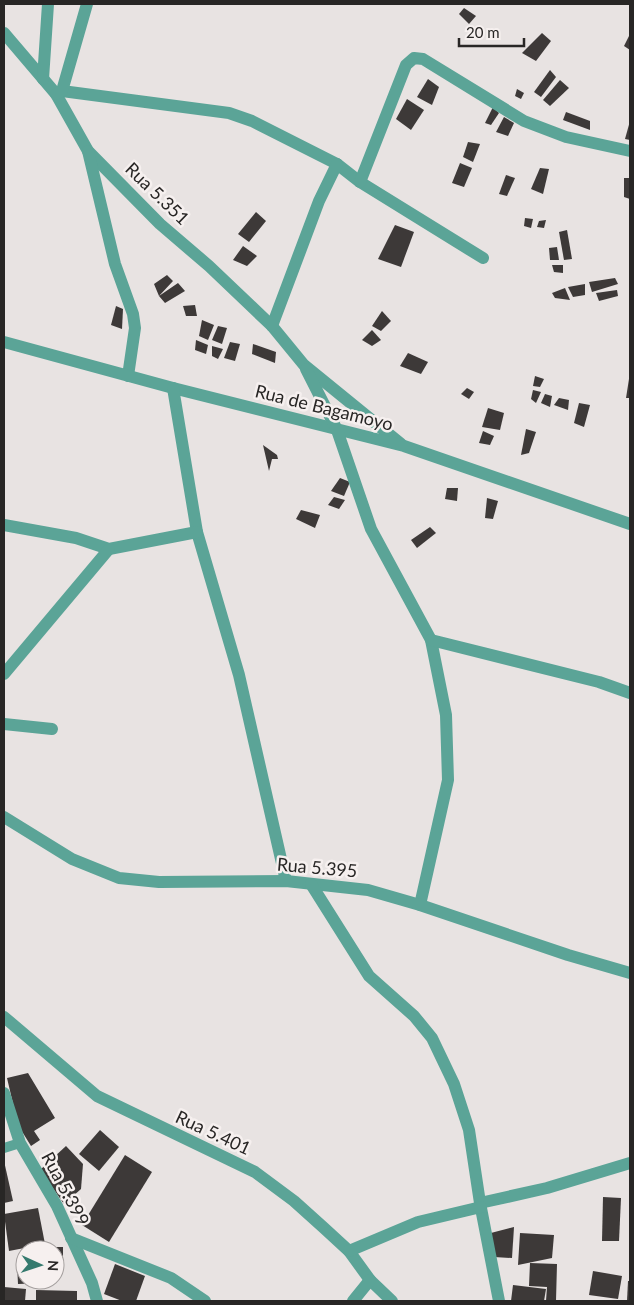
<svg xmlns="http://www.w3.org/2000/svg" width="634" height="1305" font-family="Lato,sans-serif">
	<style>
		.building { fill: #3d3938 }
		.lines { fill: none; stroke-linecap: round; stroke-linejoin: round }
		.service { stroke: #5ba497; stroke-width: 10 }
		.minor { stroke: #5ba497; stroke-width: 12 }
		.labels { text-anchor: middle; stroke-width: 5; stroke-linejoin: round; paint-order: stroke }
		.street-label { font-size: 18px; fill: #282625; stroke: #f6f0ef }
	</style>
	<rect width="100%" height="100%" fill="#e8e3e2"/>
	<g class="building">
		<polygon points="464,8 476,16 469,24 459,14"/>
		<polygon points="542,33 551,41 536,61 522,53"/>
		<polygon points="630,34 630,50 624,46"/>
		<polygon points="550,70 556,77 541,97 534,92"/>
		<polygon points="428,79 439,87 432,105 417,97"/>
		<polygon points="560,80 569,88 550,106 543,100"/>
		<polygon points="517,89 524,93 521,99 515,96"/>
		<polygon points="407,99 424,110 411,130 396,119"/>
		<polygon points="493,107 499,113 491,125 485,123"/>
		<polygon points="566,112 590,121 590,130 563,120"/>
		<polygon points="504,117 514,123 508,136 496,132"/>
		<polygon points="630,121 630,140 625,139"/>
		<polygon points="468,142 480,144 473,162 463,157"/>
		<polygon points="460,163 472,168 464,187 452,183"/>
		<polygon points="540,168 549,169 543,194 531,189"/>
		<polygon points="506,175 515,178 507,196 499,194"/>
		<polygon points="624,178 630,178 630,199 624,197"/>
		<polygon points="256,212 266,221 249,242 238,234"/>
		<polygon points="525,218 533,219 531,228 524,226"/>
		<polygon points="546,220 544,228 537,227 539,221"/>
		<polygon points="395,225 414,232 401,267 378,259"/>
		<polygon points="567,230 572,259 564,260 559,232"/>
		<polygon points="243,246 257,256 247,266 233,260"/>
		<polygon points="557,247 559,260 550,260 549,248"/>
		<polygon points="552,265 563,265 563,273 554,272"/>
		<polygon points="167,275 173,281 159,296 178,283 185,291 165,303 159,296 154,284"/>
		<polygon points="615,278 618,284 592,292 589,282"/>
		<polygon points="585,284 585,295 573,297 568,287"/>
		<polygon points="565,288 570,300 555,298 552,293"/>
		<polygon points="617,290 618,296 599,301 596,293"/>
		<polygon points="195,305 197,316 186,316 183,306"/>
		<polygon points="116,306 123,309 122,329 111,325"/>
		<polygon points="382,311 391,321 381,331 372,326"/>
		<polygon points="202,320 214,325 208,340 199,336"/>
		<polygon points="218,326 227,328 222,344 212,340"/>
		<polygon points="372,330 381,340 372,346 362,340"/>
		<polygon points="196,340 208,345 206,354 195,350"/>
		<polygon points="230,342 240,344 235,361 224,358"/>
		<polygon points="253,344 276,352 275,363 252,354"/>
		<polygon points="212,346 223,349 218,359 212,356"/>
		<polygon points="408,353 428,362 421,374 400,366"/>
		<polygon points="535,376 544,379 540,387 533,386"/>
		<polygon points="629,379 630,398 626,398"/>
		<polygon points="467,388 474,392 469,399 461,394"/>
		<polygon points="533,390 541,392 536,403 531,399"/>
		<polygon points="545,394 552,396 550,407 541,403"/>
		<polygon points="559,398 569,400 568,410 554,405"/>
		<polygon points="579,403 590,405 584,427 574,423"/>
		<polygon points="488,408 504,413 500,430 482,427"/>
		<polygon points="526,429 536,432 529,453 521,455"/>
		<polygon points="483,431 494,436 490,445 479,443"/>
		<polygon points="263,445 277,455 278,459 272,459 269,471"/>
		<polygon points="340,478 350,482 344,496 331,491"/>
		<polygon points="447,488 458,488 457,501 445,499"/>
		<polygon points="334,497 345,500 339,509 328,505"/>
		<polygon points="487,498 498,501 493,519 485,518"/>
		<polygon points="301,510 320,515 315,528 296,519"/>
		<polygon points="430,527 436,533 417,548 411,540"/>
		<polygon points="28,1073 55,1118 34,1131 40,1140 31,1146 18,1125 7,1078"/>
		<polygon points="100,1130 119,1147 99,1171 79,1154"/>
		<polygon points="66,1146 83,1164 81,1189 64,1204 40,1170"/>
		<polygon points="125,1155 152,1172 109,1242 82,1225"/>
		<polygon points="4,1161 13,1201 4,1203"/>
		<polygon points="603,1197 621,1198 619,1241 602,1241"/>
		<polygon points="38,1208 45,1244 9,1251 4,1214"/>
		<polygon points="514,1227 512,1258 494,1257 487,1234"/>
		<polygon points="520,1233 554,1235 552,1258 518,1265"/>
		<polygon points="39,1247 63,1247 63,1270 55,1270 55,1250 39,1250"/>
		<polygon points="530,1263 557,1264 556,1301 546,1301 547,1287 529,1286"/>
		<polygon points="17,1264 25,1264 25,1280 46,1280 46,1283 18,1284"/>
		<polygon points="115,1264 145,1276 136,1301 122,1301 104,1294"/>
		<polygon points="593,1271 622,1276 618,1299 589,1295"/>
		<polygon points="628,1281 630,1281 630,1301 627,1301"/>
		<polygon points="513,1285 546,1289 544,1301 511,1301"/>
		<polygon points="4,1287 26,1289 25,1301 4,1301"/>
		<polygon points="36,1290 77,1291 77,1301 36,1301"/>
	</g>
	<g class="lines">
		<polyline class="service" points="4,1148 20,1143"/>
		<g class="minor">
			<polyline points="4,33 56,94 88,151 160,224 209,266 272,326 304,365 401,444"/>
			<polyline points="43,79 48,4"/>
			<polyline points="62,91 229,113 252,121 337,164 360,182 483,258"/>
			<polyline points="56,94 62,91 87,4"/>
			<polyline points="88,151 115,264 133,314 135,328 128,376"/>
			<polyline points="360,182 406,65 414,58 423,59 524,121 566,137 630,151"/>
			<polyline points="272,326 319,201 337,164"/>
			<polyline points="4,342 173,388 404,446 630,524"/>
			<polyline points="306,369 337,430 371,529 431,640 446,715 448,780 420,905"/>
			<polyline points="173,388 197,532 239,675 286,881"/>
			<polyline points="4,525 76,538 109,549 197,532"/>
			<polyline points="431,640 599,682 630,693"/>
			<polyline points="4,674 109,549"/>
			<polyline points="4,724 52,729"/>
			<polyline points="4,817 72,859 119,878 159,882 286,881 368,890 420,905 568,955 630,973"/>
			<polyline points="311,884 369,976 414,1016 432,1038 454,1084 469,1130 480,1203 499,1301"/>
			<polyline points="4,1017 97,1096 255,1172 294,1201 324,1228 349,1251 370,1280 392,1301"/>
			<polyline points="4,1093 20,1143 57,1206 92,1283 97,1301"/>
			<polyline points="480,1203 547,1188 630,1163"/>
			<polyline points="71,1238 171,1278 205,1301"/>
			<polyline points="349,1251 418,1222 481,1207"/>
			<polyline points="353,1301 370,1280"/>
		</g>
	</g>
	<g class="labels">
		<g class="street-label">
			<text transform="translate(157 194) rotate(44)" y="6">Rua 5.351</text>
			<text transform="translate(324 408) rotate(14)" y="6">Rua de Bagamoyo</text>
			<text transform="translate(317 868) rotate(5)" y="6">Rua 5.395</text>
			<text transform="translate(213 1133) rotate(25)" y="6">Rua 5.401</text>
			<text transform="translate(65 1189) rotate(62)" y="6">Rua 5.399</text>
		</g>
	</g>
	<rect width="634" height="1305" fill="none" stroke="#282625" stroke-width="10"/>
	<g transform="translate(40 1265) rotate(93)"><circle r="24" fill="#f6f0ef" stroke="#a49f9e"/>
	<path d="M0-4L9 19L0 12L-9 19Z" fill="#357a6e"/>
	<text y="-8" font-size="14" font-weight="bold" text-anchor="middle" fill="#282625">N</text>
	</g>
	<path d="M459 38v8h65v-8" fill="none" stroke="#282625" stroke-width="2.5"/>
	<text x="466" y="38" font-size="15" fill="#282625" stroke="#f6f0ef" stroke-width="4" paint-order="stroke">20 m</text>
</svg>
